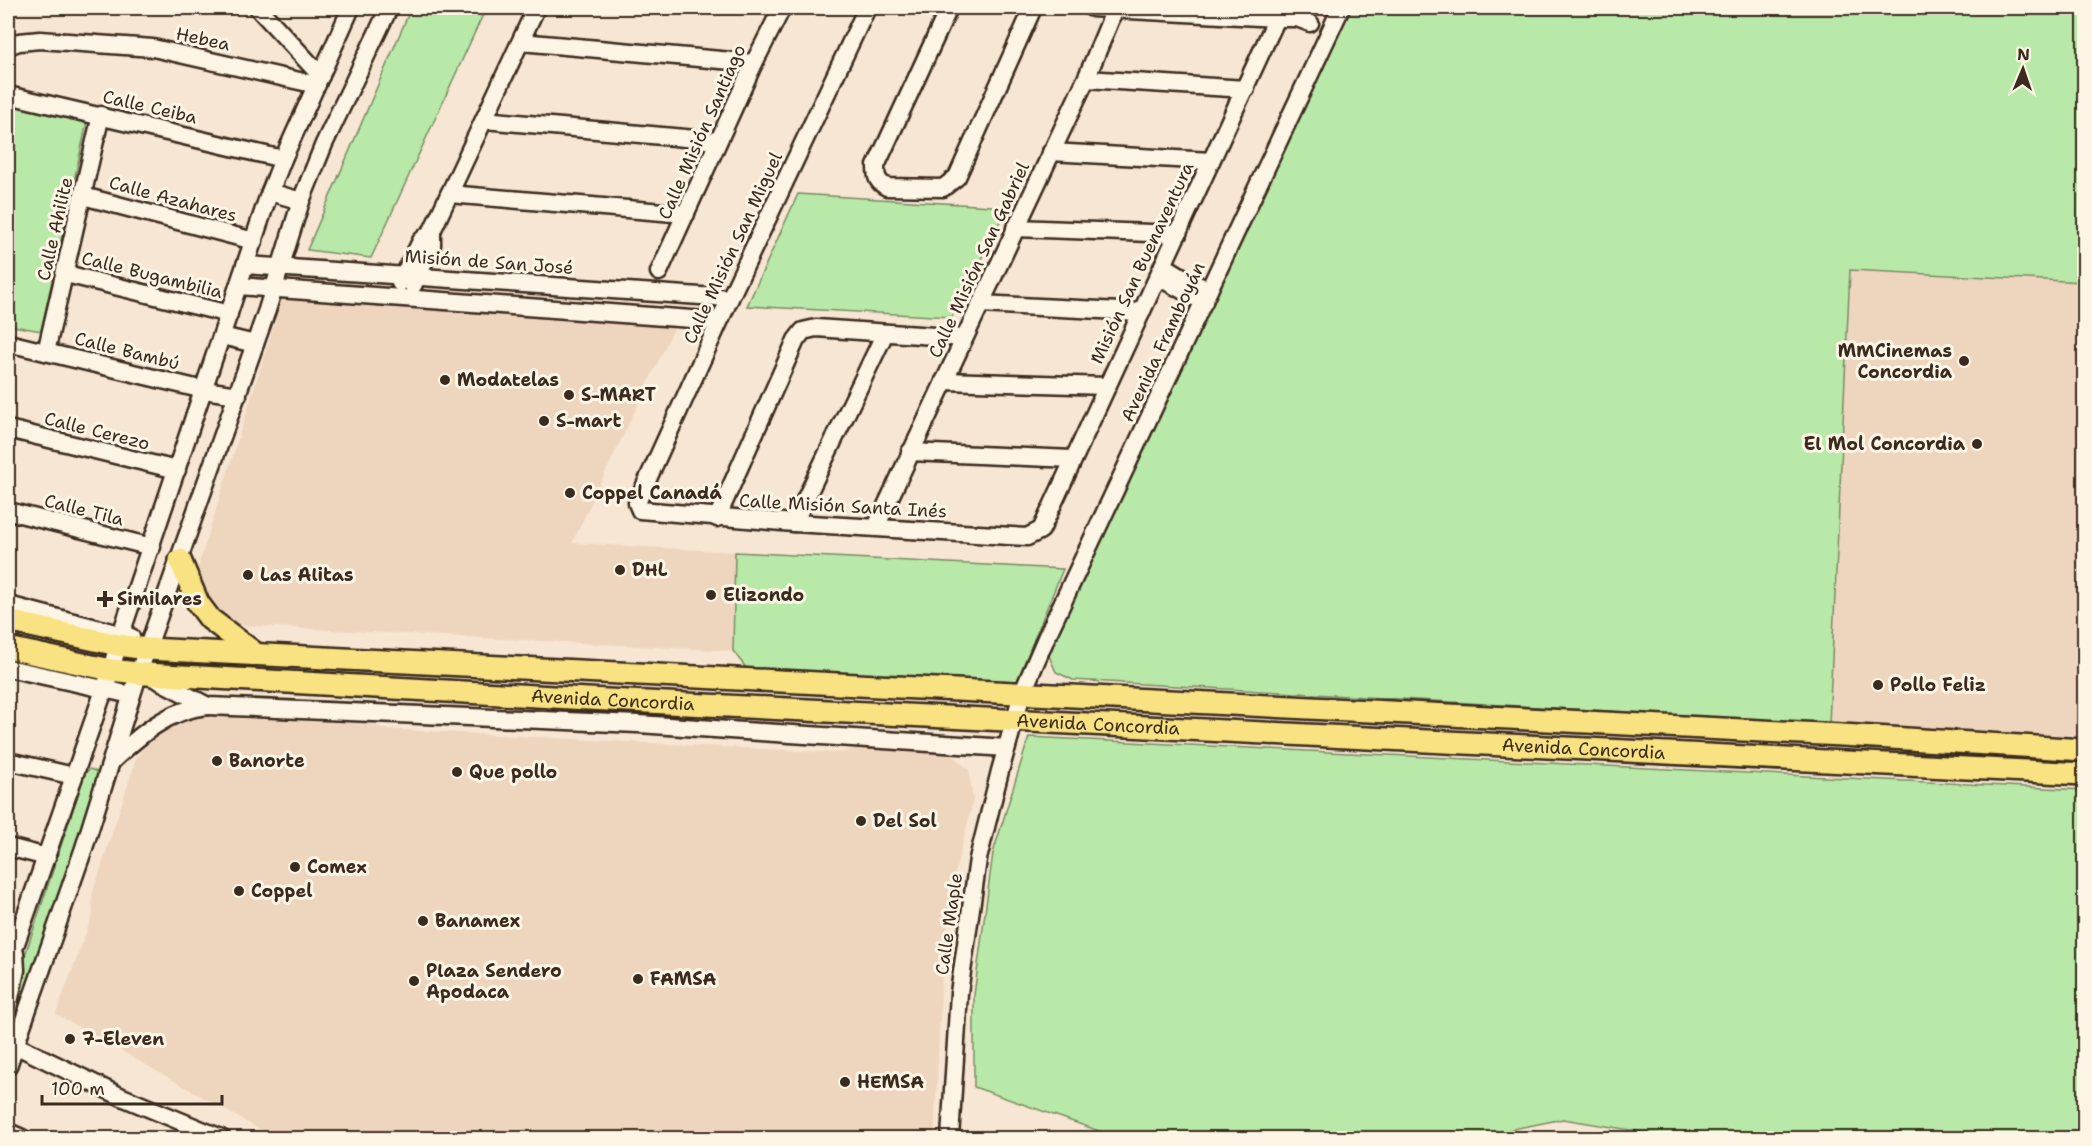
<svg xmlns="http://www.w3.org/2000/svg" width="2092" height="1146" font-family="'Shantell Sans',sans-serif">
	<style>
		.built { fill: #eed5be }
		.green { fill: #b8e9a8; stroke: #7a8a63; stroke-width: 1.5 }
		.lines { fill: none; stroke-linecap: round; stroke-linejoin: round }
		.minor-casing { stroke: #3b2a1e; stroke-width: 21 }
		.major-casing { stroke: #3b2a1e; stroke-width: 26 }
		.minor { stroke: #fcf5e5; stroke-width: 16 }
		.major { stroke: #f8e281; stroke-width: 21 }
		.poi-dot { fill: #3b2a1e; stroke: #fcf5e5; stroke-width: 2 }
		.labels { text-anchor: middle; stroke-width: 6; stroke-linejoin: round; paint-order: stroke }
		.street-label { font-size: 18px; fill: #3b2a1e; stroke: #fcf5e5 }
		.poi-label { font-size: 18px; font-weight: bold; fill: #3b2a1e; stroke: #fcf5e5; text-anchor: start }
	</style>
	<rect width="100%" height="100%" fill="#f6e6d3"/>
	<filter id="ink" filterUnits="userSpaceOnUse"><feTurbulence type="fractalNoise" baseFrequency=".0167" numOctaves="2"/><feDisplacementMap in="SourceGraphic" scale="12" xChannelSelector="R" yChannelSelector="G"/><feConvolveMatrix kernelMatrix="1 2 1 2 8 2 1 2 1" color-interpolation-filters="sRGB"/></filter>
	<g filter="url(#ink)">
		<g class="built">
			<polygon points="1850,270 2084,282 2084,736 1829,724"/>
			<polygon points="282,299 675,326 572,543 735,552 733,651 237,625 219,617 200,587 198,567"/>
			<polygon points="202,713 355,719 385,729 839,753 863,747 936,751 953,756 969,770 973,801 953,881 942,974 934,1138 275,1138 56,1014 93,914 92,895 137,757 157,729"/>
		</g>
		<g class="green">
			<polygon points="411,8 486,8 371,258 307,250"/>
			<polygon points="1348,8 2084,8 2084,282 1850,270 1829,724 1073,680 1056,672 1049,656 1145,434"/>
			<polygon points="8,104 87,122 41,331 8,325"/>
			<polygon points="798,194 1007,207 952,317 747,306"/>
			<polygon points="735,552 1063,569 1014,688 750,673 733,651"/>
			<polygon points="1029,737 2084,790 2084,1138 1680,1138 1563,1119 1468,1138 1119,1138 974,1087 974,995 993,853"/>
			<polygon points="90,769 99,773 16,1027 8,1023 26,952 85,773"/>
		</g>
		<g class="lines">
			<defs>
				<g id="minor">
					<polyline points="258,8 321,76"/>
					<polyline points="867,8 730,298 637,503 640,510 794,523 1027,537 1041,530 1277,18"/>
					<path d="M949,8L876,166C876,177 877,182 887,187L943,188L957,177L1033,8"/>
					<polyline points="1092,8 1277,18 1297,18 1310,23"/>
					<polyline points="521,42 754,63"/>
					<polyline points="8,46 19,42 40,40 153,48 317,85"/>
					<polyline points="1086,79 1246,89"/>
					<polyline points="8,95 283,159"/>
					<polyline points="484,120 718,141"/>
					<polyline points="1051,152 1211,161"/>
					<polyline points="270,192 301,201"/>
					<polyline points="449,194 686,214"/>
					<polyline points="83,196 254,241"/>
					<polyline points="1015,228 1178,234"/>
					<polyline points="245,265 730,298"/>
					<polyline points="1163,265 1191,282 1209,290"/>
					<polyline points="659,272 754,63 782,8"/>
					<polyline points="66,274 229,314"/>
					<polyline points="1158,277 1204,302"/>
					<polyline points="400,283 421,241 432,231 536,8"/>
					<polyline points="238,286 719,321"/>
					<polyline points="413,286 432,245 432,232"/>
					<polyline points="980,304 1141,312"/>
					<polyline points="222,336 255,344"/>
					<polyline points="8,343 204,390 238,395"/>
					<polyline points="46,352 101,115"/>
					<polyline points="944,381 1106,386"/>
					<polyline points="8,429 177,470"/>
					<polyline points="910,452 1073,459"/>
					<polyline points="8,511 152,547"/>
					<polyline points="717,518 796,340 803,331 816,328 964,338"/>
					<polyline points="794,523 885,333"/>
					<polyline points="876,527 1086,79 1115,9"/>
					<polyline points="8,605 131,637"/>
					<polyline points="8,668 131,695"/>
					<polyline points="150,676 208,706 638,724 1007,748"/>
					<polyline points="8,761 74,776"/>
					<path d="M112,761C140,735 169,709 208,706"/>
					<polyline points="8,847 47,857"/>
					<polyline points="8,966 111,670 121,634 267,200 283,159 351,8"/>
					<polyline points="8,1007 16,970 15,953"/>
					<polyline points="15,1045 122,1097 221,1138"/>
					<polyline points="8,1066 84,848 139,672 267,310 301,201 324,144 389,8"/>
					<polyline points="8,1132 22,1138"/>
					<polyline points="950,1138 959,993 978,859 1000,771 1022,694 1046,638 1341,8"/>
				</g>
				<g id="major">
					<polyline points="180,560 198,603 210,619 256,654"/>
					<polyline points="8,621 118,645 147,649 1842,735 2084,750"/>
					<path id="s1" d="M8,648L111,670L146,674L588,699L2084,774"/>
				</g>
			</defs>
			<use href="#minor" class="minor-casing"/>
			<use href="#major" class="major-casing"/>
			<use href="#minor" class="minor"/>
			<use href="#major" class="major"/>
		</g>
	</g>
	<g class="poi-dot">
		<circle cx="1964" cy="361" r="6"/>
		<circle cx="445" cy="380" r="6"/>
		<circle cx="569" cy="395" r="6"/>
		<circle cx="544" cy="421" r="6"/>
		<circle cx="1977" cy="444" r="6"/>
		<circle cx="570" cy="493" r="6"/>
		<circle cx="620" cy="570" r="6"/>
		<circle cx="248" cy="575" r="6"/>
		<circle cx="711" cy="595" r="6"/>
		<path d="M102 590h6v6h6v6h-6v6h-6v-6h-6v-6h6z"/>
		<circle cx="1878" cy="685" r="6"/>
		<circle cx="217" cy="761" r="6"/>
		<circle cx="457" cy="772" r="6"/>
		<circle cx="861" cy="821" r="6"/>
		<circle cx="295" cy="867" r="6"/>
		<circle cx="239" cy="891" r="6"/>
		<circle cx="423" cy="921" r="6"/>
		<circle cx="638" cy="979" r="6"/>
		<circle cx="414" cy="981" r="6"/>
		<circle cx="70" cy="1039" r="6"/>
		<circle cx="845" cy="1082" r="6"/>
	</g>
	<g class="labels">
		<g class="street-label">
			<text transform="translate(203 39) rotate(12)" y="6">Hebea</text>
			<text transform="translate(150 107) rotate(13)" y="6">Calle Ceiba</text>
			<text transform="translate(702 132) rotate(-66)" y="6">Calle Misión Santiago</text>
			<text transform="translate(173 199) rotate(15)" y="6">Calle Azahares</text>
			<text transform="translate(55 229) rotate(-77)" y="6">Calle Ahilite</text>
			<text transform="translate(733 248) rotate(-65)" y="6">Calle Misión San Miguel</text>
			<text transform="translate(979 260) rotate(-65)" y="6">Calle Misión San Gabriel</text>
			<text transform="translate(489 262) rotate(4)" y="6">Misión de San José</text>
			<text transform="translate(1142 263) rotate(-65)" y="6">Misión San Buenaventura</text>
			<text transform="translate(152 275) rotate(14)" y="6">Calle Bugambilia</text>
			<text transform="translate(1163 342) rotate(-65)" y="6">Avenida Framboyán</text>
			<text transform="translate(127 351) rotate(14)" y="6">Calle Bambú</text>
			<text transform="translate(97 431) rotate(14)" y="6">Calle Cerezo</text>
			<text transform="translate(843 506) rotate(3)" y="6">Calle Misión Santa Inés</text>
			<text transform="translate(84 510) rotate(14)" y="6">Calle Tila</text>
			<text dy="6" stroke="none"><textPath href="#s1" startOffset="608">Avenida Concordia</textPath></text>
			<text dy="6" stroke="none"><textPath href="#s1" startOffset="1094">Avenida Concordia</textPath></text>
			<text dy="6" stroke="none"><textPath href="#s1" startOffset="1580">Avenida Concordia</textPath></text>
			<text transform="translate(949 924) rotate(-82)" y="6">Calle Maple</text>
		</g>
		<g class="poi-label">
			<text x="1952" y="357" text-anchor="end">MMCinemas<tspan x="1952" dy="21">Concordia</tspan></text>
			<text x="457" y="386">Modatelas</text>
			<text x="581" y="401">S-MART</text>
			<text x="556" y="427">S-mart</text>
			<text x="1965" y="450" text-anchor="end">El Mol Concordia</text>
			<text x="582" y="499">Coppel Canadá</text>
			<text x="632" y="576">DHL</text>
			<text x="260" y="581">Las Alitas</text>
			<text x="723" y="601">Elizondo</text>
			<text x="117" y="605">Similares</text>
			<text x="1890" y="691">Pollo Feliz</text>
			<text x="229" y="767">Banorte</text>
			<text x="469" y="778">Que pollo</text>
			<text x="873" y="827">Del Sol</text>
			<text x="307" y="873">Comex</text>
			<text x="251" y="897">Coppel</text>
			<text x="435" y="927">Banamex</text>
			<text x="426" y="977">Plaza Sendero<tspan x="426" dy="21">Apodaca</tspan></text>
			<text x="650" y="985">FAMSA</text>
			<text x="82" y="1045">7-Eleven</text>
			<text x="857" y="1088">HEMSA</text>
		</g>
	</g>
	<rect width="2092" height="1146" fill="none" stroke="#fcf5e5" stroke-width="30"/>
	<rect x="15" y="15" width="2062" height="1116" fill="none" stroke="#3b2a1e" stroke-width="2" filter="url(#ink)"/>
	<g transform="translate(2023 69) rotate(2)" stroke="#fcf5e5" stroke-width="4.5" paint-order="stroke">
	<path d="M0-4.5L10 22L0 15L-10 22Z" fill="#3b2a1e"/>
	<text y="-9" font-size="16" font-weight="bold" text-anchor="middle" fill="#3b2a1e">N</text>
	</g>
	<path d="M42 1095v9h180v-9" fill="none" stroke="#3b2a1e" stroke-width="3"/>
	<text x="51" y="1095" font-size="18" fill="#3b2a1e" stroke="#fcf5e5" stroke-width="4.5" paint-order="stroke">100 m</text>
</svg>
